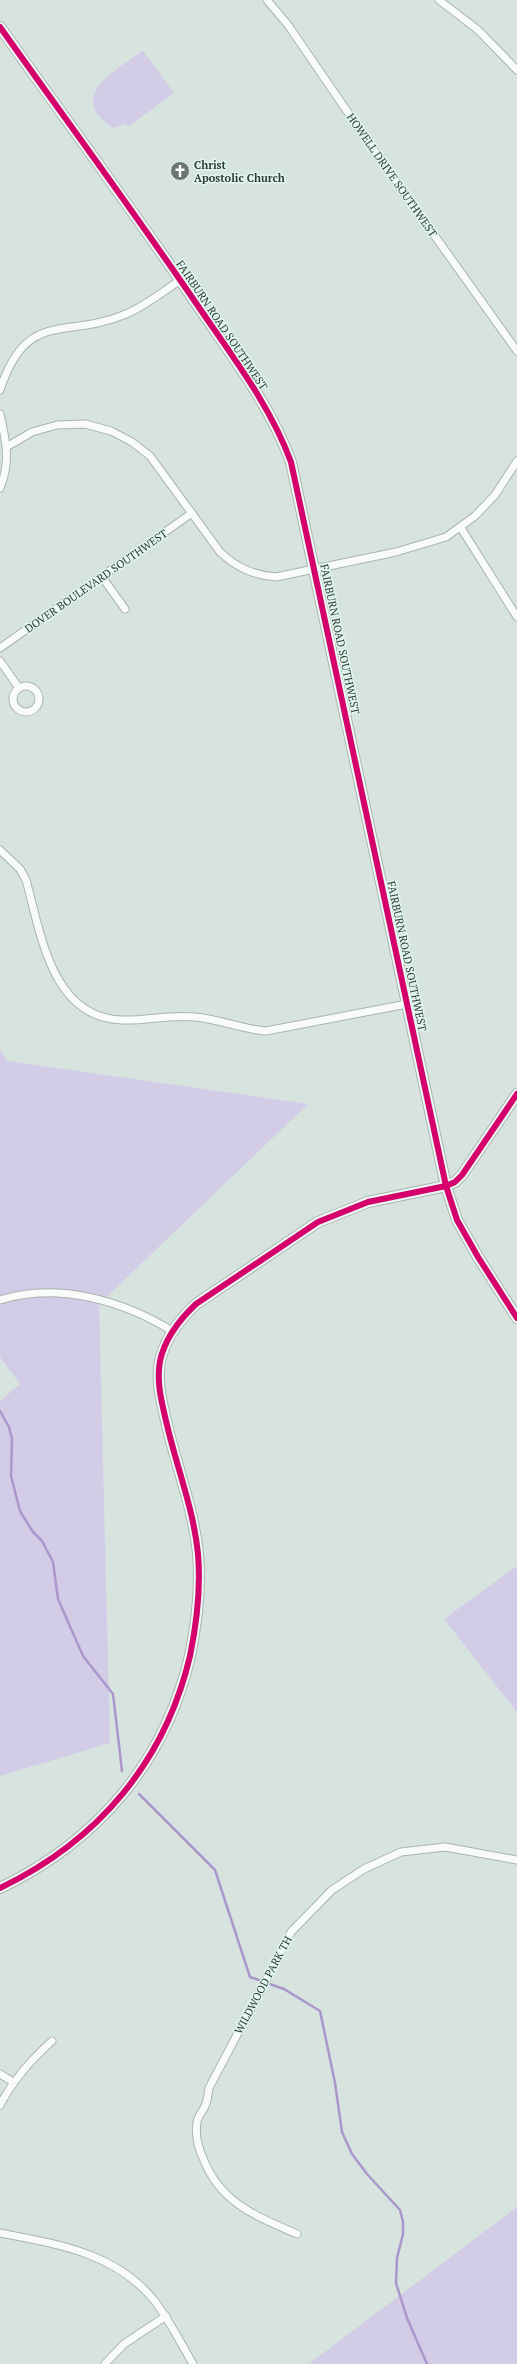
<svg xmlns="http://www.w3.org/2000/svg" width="517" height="2364" font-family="'PT Serif',serif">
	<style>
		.green { fill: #d2cce7 }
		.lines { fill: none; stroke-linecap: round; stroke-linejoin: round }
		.stream { stroke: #ab97cb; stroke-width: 2.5 }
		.street-casing { stroke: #aab4b1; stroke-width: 9 }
		.secondary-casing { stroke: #aab4b1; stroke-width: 12 }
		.street { stroke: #f9fbfa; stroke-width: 7 }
		.secondary { stroke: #f9fbfa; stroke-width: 10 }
		.cycleway-casing { stroke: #dff6ef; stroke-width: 8 }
		.cycleway { stroke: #d6006c; stroke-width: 6 }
		.labels { text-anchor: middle; stroke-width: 3; stroke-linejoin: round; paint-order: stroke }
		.poi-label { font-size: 11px; font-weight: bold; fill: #313a37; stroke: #dff6ef; text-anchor: start }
		.street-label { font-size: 11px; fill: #313a37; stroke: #dff6ef }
	</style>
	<rect width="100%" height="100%" fill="#d6e3df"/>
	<g class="green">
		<path d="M143,51L174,93L129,126L124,124L113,128C65,96 116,70 143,51Z"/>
		<polygon points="0,1050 7,1061 308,1104 99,1304 110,1743 0,1776 0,1401 20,1384 0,1357"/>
		<polygon points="517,1566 517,1712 444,1619"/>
		<polygon points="517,2207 517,2364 309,2364"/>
	</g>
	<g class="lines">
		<g class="stream">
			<polyline points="0,1411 9,1427 12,1439 11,1476 20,1511 33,1532 42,1541 53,1562 58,1599 83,1656 113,1694 122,1771"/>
			<polyline points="139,1794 215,1870 250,1977 284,1989 320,2011 335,2083 342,2132 352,2154 367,2174 400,2210 403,2222 403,2234 397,2258 396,2283 407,2318 427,2364"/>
		</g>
		<defs>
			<g id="street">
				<polyline points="267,0 288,25 377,155 517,351"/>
				<polyline points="439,0 478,30 517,70"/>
				<path d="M0,390C27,308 65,340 126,314C145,306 163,292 180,280"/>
				<path d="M0,414C6,441 11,462 0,488"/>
				<path d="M8,446L32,432L57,425L85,424L111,431L132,442L150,456L220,552C237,568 253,575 276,577L396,552L446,537L475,516L495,495L517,461"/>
				<polyline points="461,528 517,617"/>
				<polyline points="102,577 125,609"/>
				<polyline points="0,648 192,513"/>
				<polyline points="0,661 19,688"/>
				<circle cx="26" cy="699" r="13"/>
				<path d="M0,850L20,869L26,880C41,933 51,1018 122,1020C146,1021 170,1014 195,1017C219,1019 241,1029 266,1031L407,1004"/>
				<path d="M0,1300C57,1282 122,1300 172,1331"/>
				<polyline points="0,2074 13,2082"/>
				<path d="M0,2105C14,2079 30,2061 52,2041"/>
				<path d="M0,2233C56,2244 114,2252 153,2299C169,2319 180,2342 193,2364"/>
				<path d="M297,2234C256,2216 220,2203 203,2158C198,2147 195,2134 197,2122C198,2116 203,2111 205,2106C208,2100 208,2093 209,2088L291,1932L332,1890L364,1869L401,1852L445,1847L517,1860"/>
				<polyline points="105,2364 124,2344 166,2316"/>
			</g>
			<g id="secondary">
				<path d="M0,27C66,120 134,212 198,306C232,356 270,405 291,462L446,1186L457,1220L478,1257L517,1318"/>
				<path d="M0,1888C98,1841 165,1762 190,1656C197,1622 201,1589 198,1554C194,1511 177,1468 167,1425C162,1403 156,1383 160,1361C165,1338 179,1320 196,1304L318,1222L368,1202L446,1186L455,1182L462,1175L517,1094"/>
			</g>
		</defs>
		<use href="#street" class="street-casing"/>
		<use href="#secondary" class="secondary-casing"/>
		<use href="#street" class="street"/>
		<use href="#secondary" class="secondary"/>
		<defs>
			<g id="cycleway">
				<path d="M0,27C66,120 134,212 198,306C232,356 270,405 291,462L446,1186L457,1220L478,1257L517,1318"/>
				<path d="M0,1888C98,1841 165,1762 190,1656C197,1622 201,1589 198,1554C194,1511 177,1468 167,1425C162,1403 156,1383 160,1361C165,1338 179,1320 196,1304L318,1222L368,1202L446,1186L455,1182L462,1175L517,1094"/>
			</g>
		</defs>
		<use href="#cycleway" class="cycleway-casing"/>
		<use href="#cycleway" class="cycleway"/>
	</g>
	<defs>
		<symbol id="church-disc" viewBox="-11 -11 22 22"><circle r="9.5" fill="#6b7572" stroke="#dff6ef"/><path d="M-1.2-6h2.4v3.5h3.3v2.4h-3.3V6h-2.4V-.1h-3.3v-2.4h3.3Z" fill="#fff"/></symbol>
	</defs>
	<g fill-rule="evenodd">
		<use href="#church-disc" x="169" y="160" width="22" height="22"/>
	</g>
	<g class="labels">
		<g class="poi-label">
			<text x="194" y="169">Christ<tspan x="194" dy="13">Apostolic Church</tspan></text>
		</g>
		<g class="street-label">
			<text transform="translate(392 175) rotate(55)" y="4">HOWELL DRIVE SOUTHWEST</text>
			<text transform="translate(222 325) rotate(56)" y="4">FAIRBURN ROAD SOUTHWEST</text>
			<text transform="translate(96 581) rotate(-35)" y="4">DOVER BOULEVARD SOUTHWEST</text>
			<text transform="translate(340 639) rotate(78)" y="4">FAIRBURN ROAD SOUTHWEST</text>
			<text transform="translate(407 956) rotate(78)" y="4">FAIRBURN ROAD SOUTHWEST</text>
			<text transform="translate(263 1985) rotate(-62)" y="4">WILDWOOD PARK TH</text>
		</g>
	</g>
</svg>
